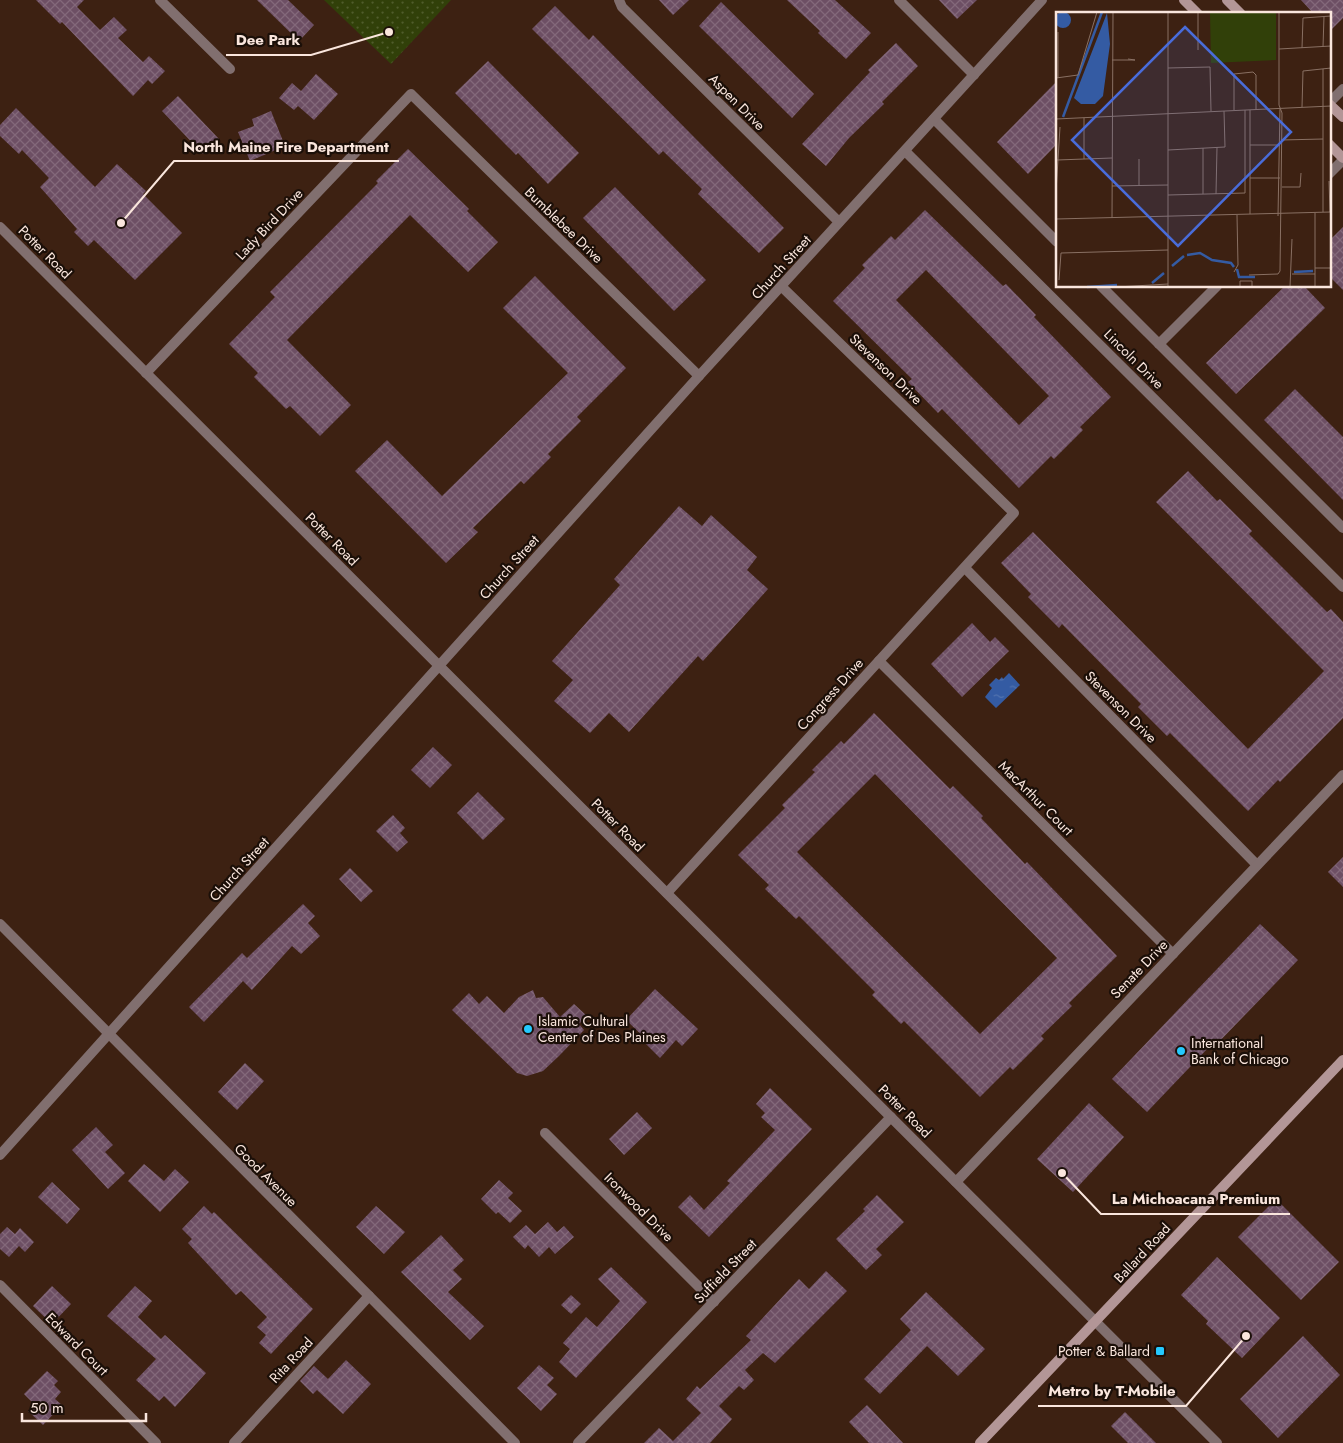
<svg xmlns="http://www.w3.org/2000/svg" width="1343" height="1443" font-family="Jost,sans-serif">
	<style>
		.park { fill: url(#park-dots) }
		.water { fill: url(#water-ripples) }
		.building { fill: url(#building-cross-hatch); fill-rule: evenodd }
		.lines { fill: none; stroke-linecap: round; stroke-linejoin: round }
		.street { stroke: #816f6f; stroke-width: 10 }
		.secondary { stroke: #b39697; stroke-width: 10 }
		.poi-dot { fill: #25c9fe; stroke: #1b0f08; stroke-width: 2 }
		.labels { text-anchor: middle; stroke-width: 4.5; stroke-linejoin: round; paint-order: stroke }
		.street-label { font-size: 14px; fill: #fae6dd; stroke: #1b0f08 }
		.poi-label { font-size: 14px; fill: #fae6dd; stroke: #1b0f08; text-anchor: start }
		.inset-river { fill: none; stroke: #345ba3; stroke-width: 2.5 }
		.inset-road { fill: none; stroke: #897063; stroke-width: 1 }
		.view { fill: #496cd9; fill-opacity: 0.15; stroke: #496cd9; stroke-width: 2.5 }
		.inset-edge { fill: none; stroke: #fae6dd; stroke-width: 2.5 }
		.leader { fill: none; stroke: #fae6dd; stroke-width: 2 }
		.callout-dot { fill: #fae6dd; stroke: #1b0f08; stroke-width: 2 }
		.callout-label { font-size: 15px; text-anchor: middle; font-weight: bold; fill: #fae6dd; stroke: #1b0f08; stroke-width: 4.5; stroke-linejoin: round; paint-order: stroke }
	</style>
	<defs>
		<pattern id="park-dots" width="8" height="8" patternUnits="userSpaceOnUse" patternTransform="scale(1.25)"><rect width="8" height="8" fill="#314009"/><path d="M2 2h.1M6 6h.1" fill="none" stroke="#505c2c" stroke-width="1.8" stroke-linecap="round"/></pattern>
		<pattern id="water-ripples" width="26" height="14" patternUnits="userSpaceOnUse" patternTransform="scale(1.25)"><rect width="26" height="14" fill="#345ba3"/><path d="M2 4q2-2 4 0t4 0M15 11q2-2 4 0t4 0" fill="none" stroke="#5273af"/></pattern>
		<pattern id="building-cross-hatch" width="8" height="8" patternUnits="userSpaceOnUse" patternTransform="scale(1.25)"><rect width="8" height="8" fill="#6d4f64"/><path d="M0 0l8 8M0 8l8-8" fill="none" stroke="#83687a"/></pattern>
	</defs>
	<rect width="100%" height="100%" fill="#3d2112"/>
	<polygon class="park" points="324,0 451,0 391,64"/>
	<polygon class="water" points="1009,673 1020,685 996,708 985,697 992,688 989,685 996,678 999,680 1002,677 1003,679"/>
	<g class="building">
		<polygon points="36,0 84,0 77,7 100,30 114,17 127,30 118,38 143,62 149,56 165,71 152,84 148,80 133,96 62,22 60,24"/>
		<polygon points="257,0 288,0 314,25 299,41"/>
		<polygon points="659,0 689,0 673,15"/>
		<polygon points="787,0 835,0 871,33 846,59 818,33 820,31"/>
		<polygon points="939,0 977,0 957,19"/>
		<polygon points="1301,0 1343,0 1343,18 1329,32 1329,14 1314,14"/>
		<polygon points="721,2 814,94 792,118 699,26"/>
		<polygon points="555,6 589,40 593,35 784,228 759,253 698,194 702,189 663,151 659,155 532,29"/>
		<polygon points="896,43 918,66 882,102 884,104 849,138 826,166 802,144 870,72 868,70"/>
		<polygon points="488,61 579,153 548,184 518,153 516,155 455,93"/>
		<polygon points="316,74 338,94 314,120 298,106 294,110 279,98 292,83 301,91"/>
		<polygon points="1057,81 1057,144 1028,174 997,142"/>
		<polygon points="178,96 219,139 203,154 162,111"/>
		<polygon points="16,108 95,187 117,164 146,191 143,194 182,233 135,280 94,240 88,246 74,232 77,229 40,187 49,178 22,150 19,154 0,136 0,125"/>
		<polygon points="271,111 285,146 250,161 238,132 254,126 252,119"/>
		<polygon points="408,149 469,209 467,211 498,242 468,272 410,215 287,340 351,405 320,436 290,406 286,409 254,377 258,373 229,344 275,297 270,292 378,183 376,181"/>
		<polygon points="615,187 706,280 674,311 583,218"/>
		<path d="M925,210L1003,286L1006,284L1036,315L1034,317L1111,397L1080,427L1083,430L1054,459L1051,456L1019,488L942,409L938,413L908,382L912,379L833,301L865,268L862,265L891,236L895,240ZM926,270L1049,396L1019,425L896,300Z"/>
		<polygon points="1343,227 1343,290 1329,276 1329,241"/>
		<polygon points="535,276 626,368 577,417 581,421 548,454 551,457 524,484 521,481 473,528 478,532 446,563 355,471 387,440 442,496 568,373 503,308"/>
		<polygon points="1285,286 1304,286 1325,308 1236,394 1206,363"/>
		<polygon points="1295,389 1343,437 1343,500 1264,420"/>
		<polygon points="1188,471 1217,501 1220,499 1252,531 1249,534 1327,612 1331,609 1343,622 1343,718 1280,782 1278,780 1248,811 1170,733 1167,736 1138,707 1141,704 1062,624 1059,628 1028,597 1031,594 1001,563 1033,532 1248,749 1324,671 1156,502"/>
		<polygon points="679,506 702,526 711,515 757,557 747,570 768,589 703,661 698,656 629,732 609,713 590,733 554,701 573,680 552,661 620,585 614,579"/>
		<polygon points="972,623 990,642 995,637 1009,651 962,697 931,664"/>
		<path d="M874,713L950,789L953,786L983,816L981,818L1025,864L1027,862L1117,956L1069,1003L1072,1006L1041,1036L1044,1039L1013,1070L1010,1067L980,1097L904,1021L901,1024L872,995L875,992L799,916L796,919L765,889L769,885L738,855L785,808L782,805L815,772L812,770L841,741L844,744ZM875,774L1057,958L980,1034L797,852Z"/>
		<polygon points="433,747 452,765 430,788 411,770"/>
		<polygon points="478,792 505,819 483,840 457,813"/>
		<polygon points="393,815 405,828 400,833 408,842 397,852 376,831"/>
		<polygon points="1343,857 1343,887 1328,872"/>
		<polygon points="350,868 373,891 361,902 339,879"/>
		<polygon points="303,904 315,916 308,923 320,936 301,954 292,946 252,990 243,981 204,1022 189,1007 242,953 247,958"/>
		<polygon points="1260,924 1298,960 1213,1048 1210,1046 1147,1112 1112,1079"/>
		<polygon points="655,989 698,1029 682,1046 676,1040 660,1058 645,1043 647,1040 626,1020"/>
		<polygon points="533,990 536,998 543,997 560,1017 574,1004 587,1016 579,1024 584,1030 559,1056 543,1071 527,1076 517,1073 452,1010 469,993 479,1004 487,996 504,1013 519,997"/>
		<polygon points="245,1063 264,1081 237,1110 218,1092"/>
		<polygon points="770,1088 812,1129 709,1237 678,1207 690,1195 704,1210 730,1183 727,1181 775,1130 761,1117 765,1113 756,1104"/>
		<polygon points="1089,1103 1124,1137 1073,1192 1037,1159"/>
		<polygon points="637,1112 652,1128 624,1155 609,1139"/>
		<polygon points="96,1127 113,1145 105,1152 125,1173 108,1189 72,1150"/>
		<polygon points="144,1164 164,1181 175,1169 189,1182 160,1212 128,1181"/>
		<polygon points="499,1180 513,1193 508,1198 522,1211 510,1223 498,1212 496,1214 481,1199"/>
		<polygon points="52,1182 80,1209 67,1224 38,1197"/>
		<polygon points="877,1195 904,1222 876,1249 882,1255 866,1270 836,1239 865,1211 863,1209"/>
		<polygon points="1276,1199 1339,1262 1301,1300 1238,1237"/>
		<polygon points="204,1206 212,1214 214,1212 313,1309 271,1354 259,1343 266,1335 257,1327 267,1317 241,1291 236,1295 188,1243 192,1239 182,1229"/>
		<polygon points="376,1206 405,1232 384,1254 356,1227"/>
		<polygon points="548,1222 557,1232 564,1226 574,1237 555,1254 549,1247 539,1257 528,1245 525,1249 513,1237 526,1225 535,1234"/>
		<polygon points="7,1227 15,1234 20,1228 34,1242 25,1252 19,1246 9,1257 0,1249 0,1234"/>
		<polygon points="441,1235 464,1260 453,1270 462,1279 448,1292 484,1326 470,1340 401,1272"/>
		<polygon points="1217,1257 1280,1318 1242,1358 1206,1324 1208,1321 1181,1295"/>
		<polygon points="611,1267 647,1302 576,1378 559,1362 570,1349 563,1343 586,1317 597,1327 620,1301 598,1279"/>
		<polygon points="826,1271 847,1291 775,1363 763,1353 745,1370 754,1380 744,1390 739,1386 719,1406 732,1419 710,1443 644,1443 659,1428 673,1441 701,1413 686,1399 697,1386 700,1389 751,1340 746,1336 799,1279 809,1289"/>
		<polygon points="52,1286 71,1304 52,1324 33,1306"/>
		<polygon points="135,1286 152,1301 138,1317 161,1339 165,1335 206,1373 175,1407 164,1396 159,1401 136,1380 156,1359 107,1316"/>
		<polygon points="926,1292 985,1349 958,1376 927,1346 880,1394 864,1379 911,1330 900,1319"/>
		<polygon points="571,1295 581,1304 571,1314 561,1305"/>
		<polygon points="1303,1336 1340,1375 1278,1438 1240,1399"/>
		<polygon points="346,1360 371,1384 343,1414 317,1390 313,1394 300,1381 314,1366 328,1379"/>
		<polygon points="539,1365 554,1378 547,1385 557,1394 541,1411 517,1388"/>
		<polygon points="47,1371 58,1381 54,1385 61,1392 55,1399 62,1405 43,1425 28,1411 34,1404 24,1394"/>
		<polygon points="867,1405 903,1443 869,1443 849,1422"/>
		<polygon points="1125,1412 1156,1443 1128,1443 1111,1426"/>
	</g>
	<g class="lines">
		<g class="street">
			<polyline points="160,0 230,69"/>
			<polyline points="619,0 622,7 839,222"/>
			<polyline points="899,0 974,75"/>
			<polyline points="1329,103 1343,89"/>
			<polyline points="934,119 1057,242"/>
			<polyline points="905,151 1343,587"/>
			<polyline points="1329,174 1343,160"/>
			<polyline points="0,227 1217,1443"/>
			<polyline points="1101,286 1343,528"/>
			<polyline points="1159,344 1217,286"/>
			<polyline points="146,373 411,94 699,376"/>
			<polyline points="965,568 1257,865"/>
			<polyline points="879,661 1173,954"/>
			<polyline points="667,893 1014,513 782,287"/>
			<polyline points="0,924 515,1443"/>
			<polyline points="545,1133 714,1302"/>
			<polyline points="0,1155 699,376 1042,0"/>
			<polyline points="956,1182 1343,775"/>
			<polyline points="0,1285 156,1443"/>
			<polyline points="234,1443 369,1296"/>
			<polyline points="578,1443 891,1117"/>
		</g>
		<g class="secondary">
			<polyline points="1184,0 1198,14"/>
			<polyline points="1227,0 1241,14"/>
			<polyline points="1329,104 1343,117"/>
			<polyline points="1329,144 1343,158"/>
			<polyline points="980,1443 1343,1060"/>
		</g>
	</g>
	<g class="poi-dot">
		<circle cx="528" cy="1029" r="5"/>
		<circle cx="1181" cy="1051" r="5"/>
		<rect x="1155" y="1346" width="10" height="10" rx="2.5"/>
	</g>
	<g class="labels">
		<g class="street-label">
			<text transform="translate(737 102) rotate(45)" y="5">Aspen Drive</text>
			<text transform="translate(269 224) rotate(-47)" y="5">Lady Bird Drive</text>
			<text transform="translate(564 225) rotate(44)" y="5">Bumblebee Drive</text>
			<text transform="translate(45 252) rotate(45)" y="5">Potter Road</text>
			<text transform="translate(781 267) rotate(-48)" y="5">Church Street</text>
			<text transform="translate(1134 359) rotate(45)" y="5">Lincoln Drive</text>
			<text transform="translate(886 369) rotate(44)" y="5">Stevenson Drive</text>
			<text transform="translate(332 539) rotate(45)" y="5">Potter Road</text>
			<text transform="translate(509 567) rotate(-48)" y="5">Church Street</text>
			<text transform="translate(830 694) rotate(-48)" y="5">Congress Drive</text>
			<text transform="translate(1121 707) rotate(45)" y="5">Stevenson Drive</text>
			<text transform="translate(1036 798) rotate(45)" y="5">MacArthur Court</text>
			<text transform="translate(618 825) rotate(45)" y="5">Potter Road</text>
			<text transform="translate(239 869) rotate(-48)" y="5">Church Street</text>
			<text transform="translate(1139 969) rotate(-46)" y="5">Senate Drive</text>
			<text transform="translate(905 1111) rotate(45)" y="5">Potter Road</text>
			<text transform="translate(266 1175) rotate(45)" y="5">Good Avenue</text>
			<text transform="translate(639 1207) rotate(45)" y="5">Ironwood Drive</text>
			<text transform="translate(1142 1253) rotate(-47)" y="5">Ballard Road</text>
			<text transform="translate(725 1271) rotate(-46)" y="5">Suffield Street</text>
			<text transform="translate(77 1344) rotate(45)" y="5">Edward Court</text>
			<text transform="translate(291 1360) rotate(-47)" y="5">Rita Road</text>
		</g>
		<g class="poi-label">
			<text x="538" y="1026">Islamic Cultural<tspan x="538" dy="16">Center of Des Plaines</tspan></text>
			<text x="1191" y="1048">International<tspan x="1191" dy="16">Bank of Chicago</tspan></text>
			<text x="1150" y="1356" text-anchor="end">Potter &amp; Ballard</text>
		</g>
	</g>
	<g transform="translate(1056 12)">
		<rect width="275" height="275" fill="#3d2112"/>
		<path d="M154,0H220V48L155,51Z" fill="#314009"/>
		<path d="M-1 8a8 8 0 1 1 16 0a8 8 0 1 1-16 0ZM51,1L54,32L47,84L39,92H25L18,86Z" fill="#345ba3"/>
		<path class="inset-river" d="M7,105L46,0M131,243L144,241L156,248L175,251L178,255M116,254L128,244M181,257L183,265H199M238,260L257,259M96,271L108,261M31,275L61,273"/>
		<path class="inset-road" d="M112,0V275M142,0V38M2,20V66M267,35L268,4M246,36L247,6L275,4M223,37L275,34M56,48H79L72,47M112,56L154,55L155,99M0,66L22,63L41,0M246,95L247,59L275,56M178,98V62L197,60L200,63V97M194,98V202M0,107L275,94M225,128L267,127M194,133H224M147,136V182M112,138L169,135L168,99M28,147V106M83,147V173M1,148L56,146M194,166H224M273,169L274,200M56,174L112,173M226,175H244L245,161M0,180L4,115M160,182L161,135M112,183L189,181V98M267,200V57M222,204L224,96M56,206L57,0M0,207L275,200M259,256H275M178,260L182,253L181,203M236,262H259M193,263L222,262L224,259L226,101L223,93V0M3,268L5,241L112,238M61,275L112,272M184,275V269H196V275M234,275L236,227M259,275V201"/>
		<path class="view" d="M129,15L235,120L122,234L16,128Z"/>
		<rect width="275" height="275" class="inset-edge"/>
	</g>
	<path class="leader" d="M389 32L311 55H226M121 223L174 161H399M1062 1173L1101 1214H1290M1246 1336L1186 1406H1038"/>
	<g class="callout-dot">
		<circle cx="389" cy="32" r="5"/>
		<circle cx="121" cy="223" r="5"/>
		<circle cx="1062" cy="1173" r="5"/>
		<circle cx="1246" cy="1336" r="5"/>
	</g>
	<g class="callout-label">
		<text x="268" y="45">Dee Park</text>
		<text x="286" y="152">North Maine Fire Department</text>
		<text x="1196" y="1204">La Michoacana Premium</text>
		<text x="1112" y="1396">Metro by T-Mobile</text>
	</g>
	<path d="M22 1413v8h124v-8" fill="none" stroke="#fae6dd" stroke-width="2.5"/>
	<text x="30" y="1413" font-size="15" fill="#fae6dd" stroke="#1b0f08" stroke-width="4" paint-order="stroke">50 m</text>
</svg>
